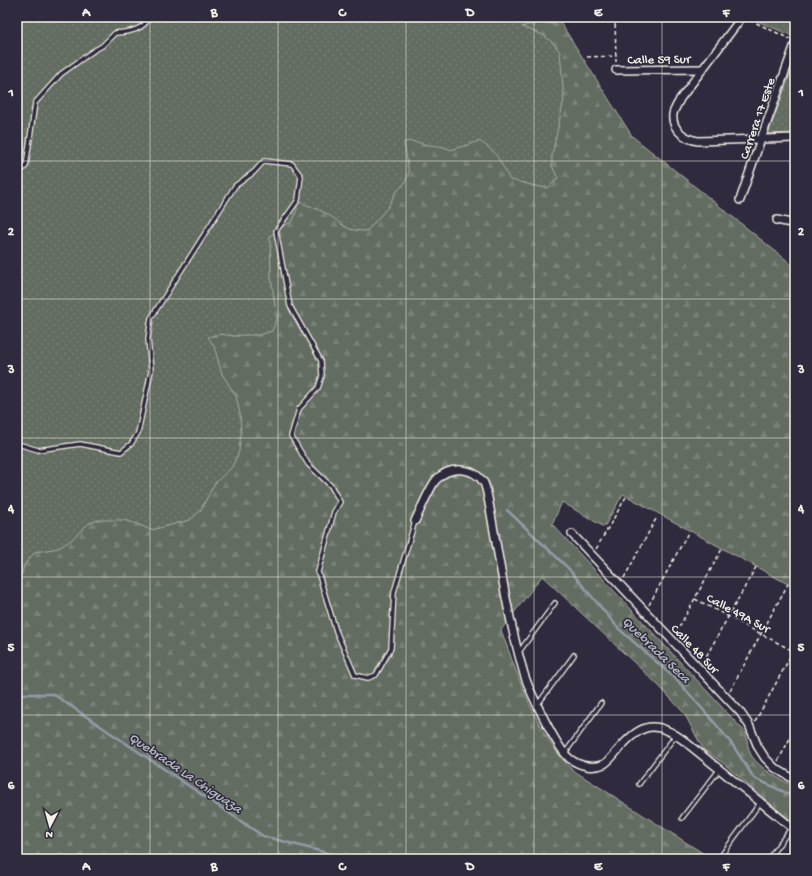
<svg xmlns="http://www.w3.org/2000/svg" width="812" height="876" font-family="'Gochi Hand',sans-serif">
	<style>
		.forest { fill: url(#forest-firs); stroke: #abaea4 }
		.park { fill: url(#park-dots); stroke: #abaea4 }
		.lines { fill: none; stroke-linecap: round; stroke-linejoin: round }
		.stream { stroke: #929ba6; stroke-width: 2.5 }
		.lane-casing { stroke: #f4f1e8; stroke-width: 6 }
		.street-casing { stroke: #f4f1e8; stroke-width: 10 }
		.path { stroke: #f4f1e8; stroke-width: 1.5; stroke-dasharray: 4 3; stroke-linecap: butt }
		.lane { stroke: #2f2a3d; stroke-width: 3.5 }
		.street { stroke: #2f2a3d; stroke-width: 7 }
		.grid { fill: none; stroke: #f4f1e8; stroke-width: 1; stroke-opacity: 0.55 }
		.labels { text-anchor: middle; stroke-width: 3; stroke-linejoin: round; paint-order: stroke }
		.street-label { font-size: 13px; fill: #f4f1e8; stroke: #2f2a3d }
		.water-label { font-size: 14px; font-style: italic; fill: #b2b7bc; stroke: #2f2a3d }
		.neatline { fill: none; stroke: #f4f1e8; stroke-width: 1.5 }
		.grid-label { font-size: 13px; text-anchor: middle; font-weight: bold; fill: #f4f1e8 }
	</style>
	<defs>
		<pattern id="forest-firs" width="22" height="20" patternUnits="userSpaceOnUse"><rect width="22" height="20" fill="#626c61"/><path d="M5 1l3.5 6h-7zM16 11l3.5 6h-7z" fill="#798178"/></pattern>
		<pattern id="park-dots" width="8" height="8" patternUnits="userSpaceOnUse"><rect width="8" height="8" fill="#626c61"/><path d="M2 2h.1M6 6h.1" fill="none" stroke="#798178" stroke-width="1.8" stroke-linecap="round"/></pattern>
	</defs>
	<rect width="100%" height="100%" fill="#2f2a3d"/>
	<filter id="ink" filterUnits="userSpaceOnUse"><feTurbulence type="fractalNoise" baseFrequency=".025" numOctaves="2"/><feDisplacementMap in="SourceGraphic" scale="8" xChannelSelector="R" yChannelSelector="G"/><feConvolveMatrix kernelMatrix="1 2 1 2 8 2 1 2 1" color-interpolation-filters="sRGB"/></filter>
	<g filter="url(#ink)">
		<path class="forest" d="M147,17H557L632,136L795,267V588L623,494L604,527L562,502L552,524L746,733C747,740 748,749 751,755C761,770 780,779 795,787V825L723,763L703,749L684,713L659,686L542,576L501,630C519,678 535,731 571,769L712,859H17V175Z"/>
		<g class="park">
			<path d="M17,17H555L554,24L536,22L522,27L543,35L553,43L560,52L564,99L552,155V166L558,178L548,188C535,187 523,182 510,180C500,162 498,152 479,141L451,150C444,146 438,146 430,145C420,144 416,140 404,142L409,173L404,184L396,192L388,207L367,231C343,231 345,225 327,214C318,209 307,205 297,201V209L293,221L280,228L270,236L271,277L277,319L272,331L259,335H242L234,336L220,334L208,337L214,346L222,374L236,396L240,414L241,432L239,451L232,467L215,483L200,511L190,520L151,530L137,524L124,520H97L88,524L71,540L59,548L35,552L24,565L22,574L17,580Z"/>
			<polygon points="754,17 795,17 795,37 755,20"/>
			<polygon points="795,61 795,133 768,134"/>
		</g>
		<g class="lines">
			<g class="stream">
				<polyline points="507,510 568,568 619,629 677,680 714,722 732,744 754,778 795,797"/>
				<polyline points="17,694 53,694 263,836 350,859"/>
			</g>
			<defs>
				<g id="lane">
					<path d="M17,175L26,166L35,103L61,74L93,51L102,46L115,33C129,32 142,31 150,17"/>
					<polyline points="17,442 18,444 38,450 80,444 121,452 131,444 138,433 151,371 148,339 151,318 235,186 254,172 264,161 292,164 301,176 298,200 276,231 290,306 321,361 322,376 318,388 299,409 291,436 308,464 331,486 340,502 334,512 318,572 336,631 355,675 368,678 376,675 391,648 394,592 415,521"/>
					<polyline points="519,652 555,603"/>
					<polyline points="538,704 574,655"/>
					<polyline points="565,753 601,703"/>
					<polyline points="639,784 676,735"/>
					<polyline points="682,818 719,770"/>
					<polyline points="723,853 760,803"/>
					<polyline points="768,859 792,827"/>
				</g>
				<g id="street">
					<path d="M742,17L680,99C678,104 674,109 673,114C671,129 685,139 698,141L795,138"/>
					<polyline points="616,70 703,69"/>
					<polyline points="740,200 761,139 795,44"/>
					<polyline points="777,220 795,224"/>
					<path d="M415,521C420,511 430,487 436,480C449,466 473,466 484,483C486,487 487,493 488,498C499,556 507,616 524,674C529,690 557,749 570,759C580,766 593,769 604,764C610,761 614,754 619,749C641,723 656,720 683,740L795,830"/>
					<polyline points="572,534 740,712 749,725 758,747 765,758 775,768 795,780"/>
				</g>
			</defs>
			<use href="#lane" class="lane-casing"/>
			<use href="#street" class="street-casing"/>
			<g class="path">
				<polyline points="615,17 616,62"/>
				<polyline points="750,20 790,39"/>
				<polyline points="587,57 616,56"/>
				<polyline points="596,549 626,497"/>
				<polyline points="624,578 657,517"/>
				<polyline points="695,599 795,652"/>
				<polyline points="649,605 689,531"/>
				<polyline points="676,633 722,549"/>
				<polyline points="703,662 756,567"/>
				<polyline points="730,691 788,584"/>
				<polyline points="755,722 795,648"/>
				<polyline points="778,761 795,729"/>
			</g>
			<use href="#lane" class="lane"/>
			<use href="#street" class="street"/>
		</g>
	</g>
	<path class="grid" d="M150,17V859M278,17V859M406,17V859M534,17V859M662,17V859M17,161H795M17,299H795M17,438H795M17,577H795M17,715H795"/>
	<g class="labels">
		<g class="street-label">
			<text transform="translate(659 58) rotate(-1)" y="5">Calle 59 Sur</text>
			<text transform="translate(756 118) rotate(-71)" y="5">Carrera 17 Este</text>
			<text transform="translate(739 612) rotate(28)" y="5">Calle 49A Sur</text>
			<text transform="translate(696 648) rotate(46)" y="5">Calle 48 Sur</text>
		</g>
		<g class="water-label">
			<text transform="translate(657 649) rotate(44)" y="5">Quebrada Seca</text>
			<text transform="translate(186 772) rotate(34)" y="5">Quebrada La Chiguaza</text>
		</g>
	</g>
	<rect width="812" height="876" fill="none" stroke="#2f2a3d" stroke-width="44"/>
	<g transform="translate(50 826) rotate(186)" stroke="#2f2a3d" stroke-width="3" paint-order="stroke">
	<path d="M0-3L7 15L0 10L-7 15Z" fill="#f4f1e8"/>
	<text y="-6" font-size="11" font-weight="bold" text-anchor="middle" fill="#f4f1e8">N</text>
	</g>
	<rect x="22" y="22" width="768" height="832" class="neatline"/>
	<g class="grid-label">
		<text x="86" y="16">A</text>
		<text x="214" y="16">B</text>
		<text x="342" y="16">C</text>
		<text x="470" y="16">D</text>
		<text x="598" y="16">E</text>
		<text x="726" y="16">F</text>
		<text x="11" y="96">1</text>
		<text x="801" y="96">1</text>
		<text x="11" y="235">2</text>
		<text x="801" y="235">2</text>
		<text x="11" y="373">3</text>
		<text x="801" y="373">3</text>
		<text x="11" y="512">4</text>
		<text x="801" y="512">4</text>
		<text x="11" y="651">5</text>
		<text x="801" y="651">5</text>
		<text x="11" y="789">6</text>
		<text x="801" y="789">6</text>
		<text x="86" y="870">A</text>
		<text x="214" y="870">B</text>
		<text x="342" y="870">C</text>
		<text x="470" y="870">D</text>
		<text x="598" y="870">E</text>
		<text x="726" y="870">F</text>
	</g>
</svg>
